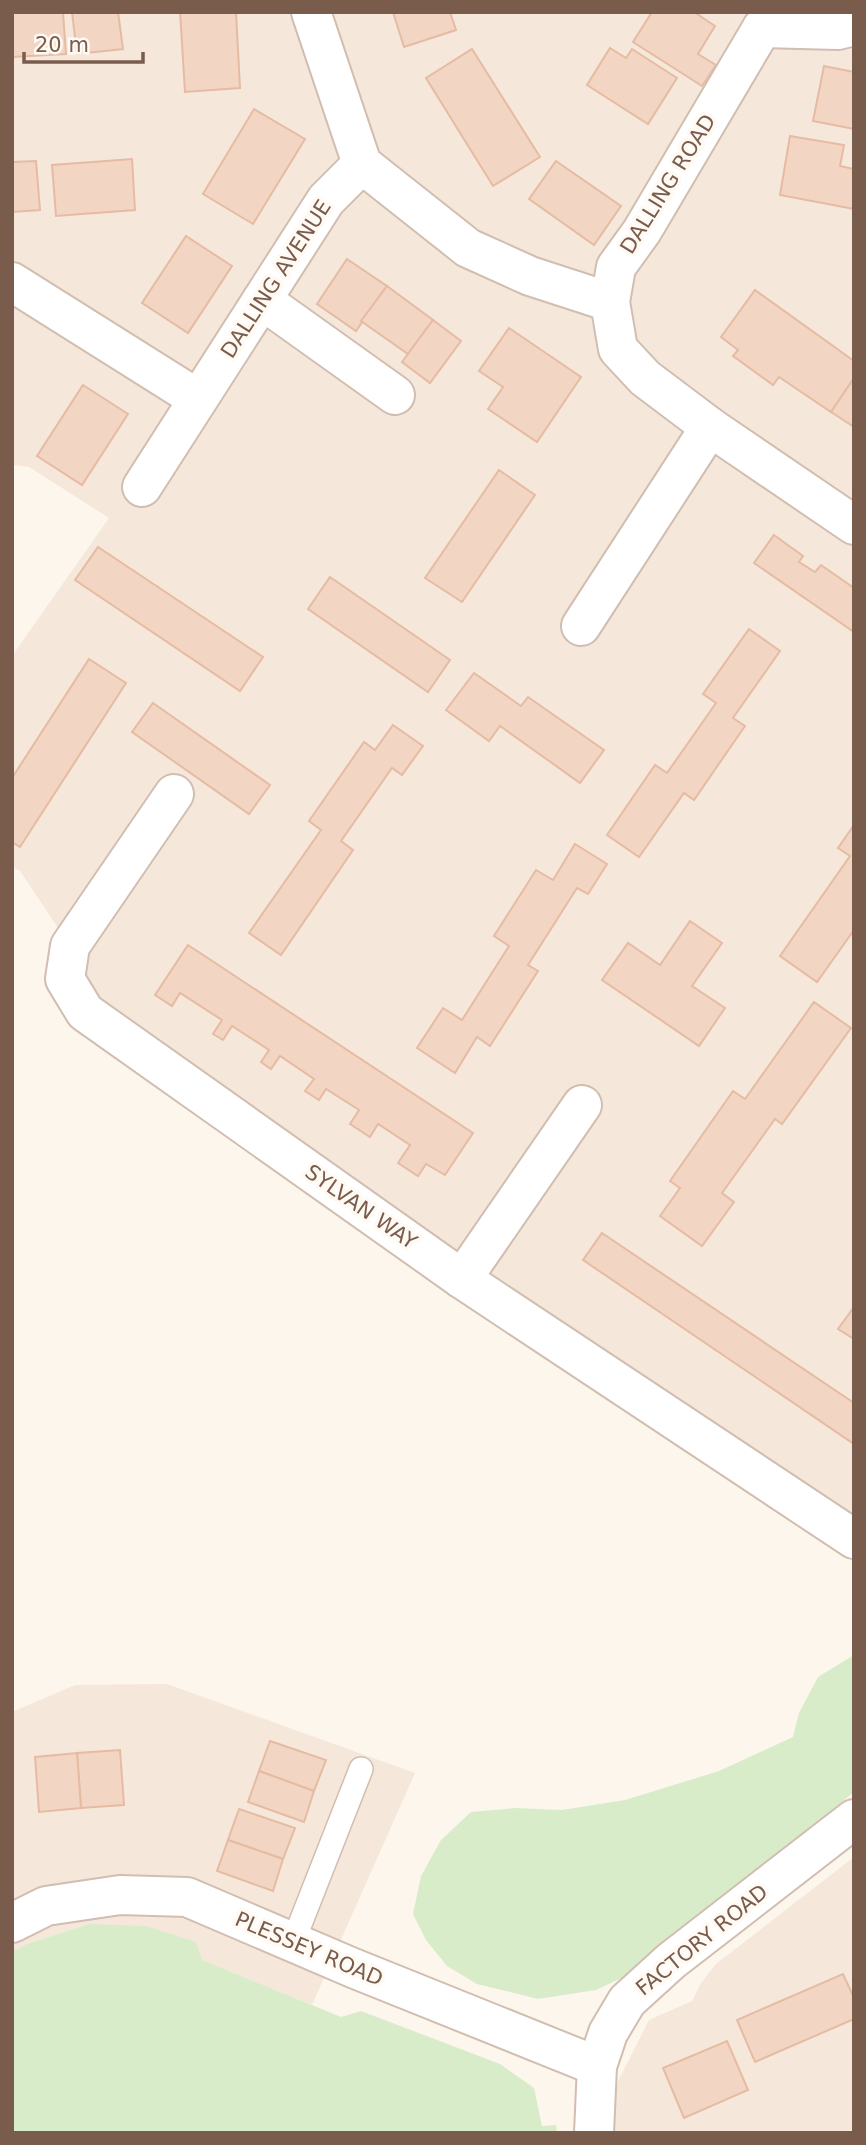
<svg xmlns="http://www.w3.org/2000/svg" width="866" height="2145" font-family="'DejaVu Sans',sans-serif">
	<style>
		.residential { fill: #f5e8da }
		.green { fill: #d8ecc9 }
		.building { fill: #f3d5c3; stroke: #e6bba3; stroke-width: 2 }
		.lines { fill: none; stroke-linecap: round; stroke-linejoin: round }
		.lane-casing { stroke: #d1beb0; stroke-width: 26 }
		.street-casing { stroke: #d1beb0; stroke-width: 42 }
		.lane { stroke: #fff; stroke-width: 23 }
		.street { stroke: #fff; stroke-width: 38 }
		.labels { text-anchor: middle; stroke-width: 7; stroke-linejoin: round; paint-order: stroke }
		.street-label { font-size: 21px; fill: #7a5c4d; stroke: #fffaf3 }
	</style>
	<rect width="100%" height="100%" fill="#fdf6ec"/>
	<g class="residential">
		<polygon points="12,12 854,12 854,1539 85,1012 70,946 20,871 12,867 12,656 109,518 29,467 12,465"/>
		<polygon points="167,1684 415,1773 312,2005 201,1960 89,1924 24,1945 12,1952 12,1712 75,1685"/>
		<polygon points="854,1857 854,2133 615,2133 612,2093 649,2020 692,2001 701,1983 716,1964"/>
	</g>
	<g class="green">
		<polygon points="854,1655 854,1792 636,1971 596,1990 538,1999 477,1984 447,1966 426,1940 413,1914 421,1876 441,1840 471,1812 515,1808 562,1810 625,1800 719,1771 793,1737 799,1713 818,1677"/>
		<polygon points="89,1924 146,1926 196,1942 202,1960 341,2017 361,2011 500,2064 534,2088 542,2126 556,2125 557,2133 12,2133 12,1952 24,1945"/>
	</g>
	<g class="building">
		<polygon points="12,12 63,12 66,54 12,57"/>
		<polygon points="72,12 118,12 123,49 77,54"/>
		<polygon points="180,12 236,12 240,88 185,92"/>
		<polygon points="393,12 450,12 456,30 404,47"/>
		<polygon points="652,12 694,12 715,26 698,54 716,65 702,86 633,42"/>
		<polygon points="610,48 626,58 632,49 677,78 648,124 587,85"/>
		<polygon points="472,49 540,157 493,186 426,78"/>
		<polygon points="824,66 854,72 854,129 813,121"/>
		<polygon points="254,109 305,139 253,224 203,194"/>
		<polygon points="790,136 844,145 840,166 854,169 854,209 780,195"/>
		<polygon points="132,159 135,210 56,216 52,165"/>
		<polygon points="36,161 40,210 12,212 12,162"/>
		<polygon points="556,161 621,206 594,245 529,199"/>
		<polygon points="186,236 232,266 188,333 142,303"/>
		<polygon points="347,259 387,286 356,331 317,304"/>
		<polygon points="387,286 433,320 408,354 361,321"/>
		<polygon points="755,290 854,361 854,378 831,412 779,377 773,385 733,356 738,350 721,337"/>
		<polygon points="433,320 461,341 430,383 402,362"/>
		<polygon points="509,328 581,377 537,442 488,409 503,387 479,371"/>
		<polygon points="854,378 854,427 831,412"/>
		<polygon points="83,385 128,414 82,485 37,456"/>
		<polygon points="499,470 535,495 462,602 425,578"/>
		<polygon points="774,535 803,556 799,562 815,572 821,565 854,588 854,632 754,563"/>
		<polygon points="98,547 263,657 240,691 75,580"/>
		<polygon points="330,577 450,660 428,692 308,609"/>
		<polygon points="749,629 780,651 733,718 745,726 694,800 684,793 639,857 607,835 655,765 667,773 716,703 703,694"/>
		<polygon points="89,659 126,683 20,847 12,842 12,778"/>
		<polygon points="474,673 521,706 528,697 604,750 580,783 500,726 489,741 446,710"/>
		<polygon points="153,703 270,785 249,814 132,732"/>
		<polygon points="393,725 423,746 402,775 392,768 341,841 353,850 281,955 249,933 321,830 309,821 364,742 375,750"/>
		<polygon points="854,825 854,930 817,982 780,956 850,856 838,848"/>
		<polygon points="575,844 607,864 588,894 577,888 528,965 538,971 490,1046 477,1037 455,1073 417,1048 443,1008 462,1020 509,946 494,936 536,870 553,880"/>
		<polygon points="690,921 722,943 692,986 725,1008 699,1046 602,980 628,943 660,965"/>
		<polygon points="188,945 473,1133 445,1175 426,1164 418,1176 398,1163 410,1145 378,1124 370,1137 350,1124 359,1110 326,1089 319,1100 305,1091 314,1079 280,1056 271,1069 261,1062 269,1050 232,1026 223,1040 213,1034 222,1020 180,993 172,1006 155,995"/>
		<polygon points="814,1002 851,1028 782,1124 775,1119 722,1193 734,1202 702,1246 660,1216 680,1188 670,1181 733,1091 745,1099"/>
		<polygon points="602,1233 854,1403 854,1444 583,1260"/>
		<polygon points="854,1307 854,1339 838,1329"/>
		<polygon points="270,1741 326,1760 314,1791 259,1771"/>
		<polygon points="120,1750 124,1805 81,1808 77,1753"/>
		<polygon points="77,1753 81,1808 39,1812 35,1757"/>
		<polygon points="259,1771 314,1791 304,1822 248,1802"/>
		<polygon points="239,1809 295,1828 283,1859 228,1840"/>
		<polygon points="228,1840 283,1859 273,1891 217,1871"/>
		<polygon points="843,1974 854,1998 854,2019 755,2062 737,2020"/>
		<polygon points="727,2041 748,2090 684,2118 663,2068"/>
	</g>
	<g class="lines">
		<defs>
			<polyline id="lane" points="293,1942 361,1769"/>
			<g id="street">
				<polyline points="311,12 362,164 468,248 530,276 610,302"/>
				<polyline points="762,28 642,231 616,267 610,302 618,349 645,378 710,427 854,525"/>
				<polyline points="762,28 838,30 854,26"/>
				<polyline points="12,282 198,399"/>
				<polyline points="262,300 395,395"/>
				<polyline points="142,487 326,200 362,164"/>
				<polyline points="581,626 710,427"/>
				<polyline points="174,794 70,946 65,979 85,1012 462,1279 854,1539"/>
				<polyline points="462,1279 582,1105"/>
				<polyline points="12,1923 46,1906 120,1895 187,1897 353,1968 597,2066"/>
				<polyline points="594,2133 597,2066 608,2033 627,2001 671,1961 854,1819"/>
			</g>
		</defs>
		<use href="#lane" class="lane-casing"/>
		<use href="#street" class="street-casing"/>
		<use href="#lane" class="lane"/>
		<use href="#street" class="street"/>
	</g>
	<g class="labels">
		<g class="street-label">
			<text transform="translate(668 184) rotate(-58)" y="7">DALLING ROAD</text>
			<text transform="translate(276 279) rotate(-57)" y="7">DALLING AVENUE</text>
			<text transform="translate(361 1207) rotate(35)" y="7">SYLVAN WAY</text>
			<text transform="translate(702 1940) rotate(-39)" y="7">FACTORY ROAD</text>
			<text transform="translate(309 1949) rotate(23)" y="7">PLESSEY ROAD</text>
		</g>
	</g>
	<rect width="866" height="2145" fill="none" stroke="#7a5c4d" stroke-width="28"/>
	<path d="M24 52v10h119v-10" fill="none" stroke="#7a5c4d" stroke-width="3.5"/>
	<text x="35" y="52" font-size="21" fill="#7a5c4d" stroke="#fffaf3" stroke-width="5" paint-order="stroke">20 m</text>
</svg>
